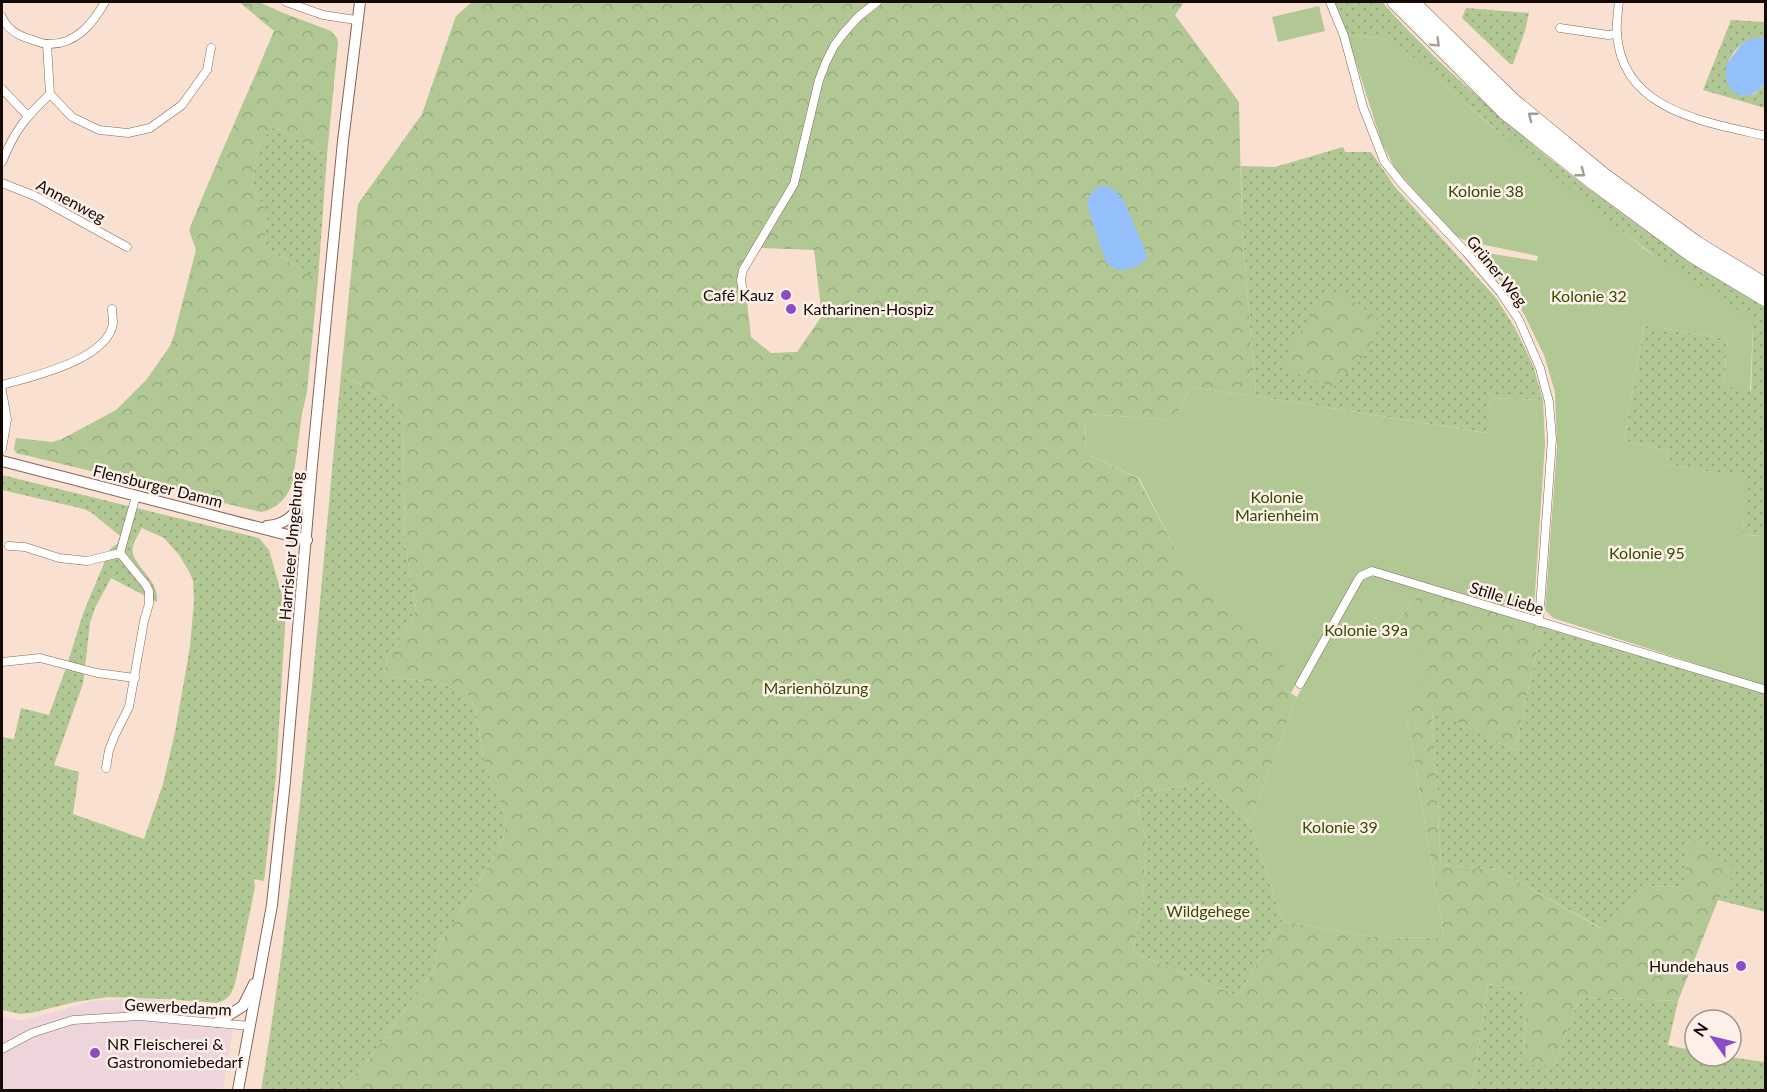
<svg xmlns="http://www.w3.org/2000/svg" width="1767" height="1092" font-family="Lato,sans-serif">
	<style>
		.commercial { fill: #eed4db }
		.grass { fill: url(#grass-dots); fill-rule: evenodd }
		.forest { fill: url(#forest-crowns); fill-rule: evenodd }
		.garden { fill: #b1c895 }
		.water { fill: #94c0fb }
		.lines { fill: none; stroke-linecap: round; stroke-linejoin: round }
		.street-casing { stroke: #836656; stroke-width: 9 }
		.secondary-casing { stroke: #836656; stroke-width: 12 }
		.highway-casing { stroke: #836656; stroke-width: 16 }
		.street { stroke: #fff; stroke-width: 8 }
		.secondary { stroke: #fff; stroke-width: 10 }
		.highway { stroke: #fff; stroke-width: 15 }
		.oneway { stroke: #a19d9b }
		.poi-dot { fill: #8a4dc4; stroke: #fef0e9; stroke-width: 2 }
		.labels { text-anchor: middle; stroke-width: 5; stroke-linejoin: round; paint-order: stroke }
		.park-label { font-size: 16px; fill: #334c00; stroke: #fef0e9 }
		.street-label { font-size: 16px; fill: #150a05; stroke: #fef0e9 }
		.poi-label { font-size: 16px; fill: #150a05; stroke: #fef0e9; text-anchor: end }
	</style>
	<defs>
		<pattern id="grass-dots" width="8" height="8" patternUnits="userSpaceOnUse" patternTransform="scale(1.5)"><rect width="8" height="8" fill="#b1c895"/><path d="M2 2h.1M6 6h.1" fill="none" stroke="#97aa7f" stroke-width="1.8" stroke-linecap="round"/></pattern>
		<pattern id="forest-crowns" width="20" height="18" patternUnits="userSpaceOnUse" patternTransform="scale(1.5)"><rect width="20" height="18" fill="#b1c895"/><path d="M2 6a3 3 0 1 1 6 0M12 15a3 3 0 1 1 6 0" fill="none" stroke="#97aa7f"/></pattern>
	</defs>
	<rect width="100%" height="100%" fill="#fae0d1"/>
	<polygon class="commercial" points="138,998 236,1009 223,1090 2,1090 2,1018 24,1020 94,1001"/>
	<g class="grass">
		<path d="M1334,2H1382C1432,58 1490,109 1548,157C1617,212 1688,263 1765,307V536L1743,535L1745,478L1667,464L1668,450L1624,441L1644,325L1727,339L1724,385L1751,391L1753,328C1685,278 1617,229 1551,176C1498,133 1447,87 1395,42L1387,39L1347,34Z"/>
		<polygon points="1466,8 1529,13 1525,31 1513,64 1510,64 1462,18"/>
		<path d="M1731,20L1765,22V37C1745,39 1738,44 1728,62L1739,95C1753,97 1758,93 1765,82V108L1703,90Z"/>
		<polygon points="274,127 327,155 318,280 265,247 267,211 253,189 252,182 258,148 266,135"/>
		<polygon points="1343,147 1345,152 1371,152 1395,187 1497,299 1515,328 1533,365 1543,400 1490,398 1487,433 1256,396 1242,230 1241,166 1275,167"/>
		<path d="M341,374L392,402L397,407L403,423L405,544L416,608L409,626L387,657L385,676L439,683L451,687L469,696L476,710L483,757L490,777L506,818L503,842L439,946L433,971L362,1069L332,1090H261C301,853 318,613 341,374Z"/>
		<path d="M2,475L259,538L269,550L286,609L276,776L264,881L254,879L255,887L236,980C232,993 230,1000 216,1003L165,999L108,997L75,1002L31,1013L20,1014L2,1010V737L14,739L21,708L49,715L66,668L84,611L110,549L117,544L120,536L92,513L84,509L2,490ZM142,528L164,538L179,555L190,573L193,581L194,600L190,647L175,732L163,784L144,839L73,814L79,772L54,765L83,684L90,623L95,608L111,578L157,602C160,578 128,564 133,546C135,540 139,533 142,528Z"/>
		<polygon points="1542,627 1765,694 1765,912 1718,900 1736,870 1687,850 1685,887 1648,886 1601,928 1498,870 1441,865 1432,709 1515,750"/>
		<polygon points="1202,781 1250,822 1282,921 1238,996 1133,952 1143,898 1146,840 1135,796"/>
		<polygon points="1488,984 1527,990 1524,1056 1554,1066 1580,997 1678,1001 1668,1045 1695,1051 1695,1056 1723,1056 1765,1062 1765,1090 1472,1090"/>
	</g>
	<g class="forest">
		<path d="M239,2H259L281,12L331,31L337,38L338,43L327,155L274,127L266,135L258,148L252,182L253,189L267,211L265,247L318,280L307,392L302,414L293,480C289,496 278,509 261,512L16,453L14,449L16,438L52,442L62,439L116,410L147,379L170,346L174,335L196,250L189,230C216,163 246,98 274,31Z"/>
		<path d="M472,2H1184L1175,15L1239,102L1242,230L1256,396L1191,387L1174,420L1085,414L1086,454L1138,478L1181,560L1288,663L1272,681L1297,697L1250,822L1202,781L1135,796L1146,840L1143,898L1133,952L1238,996L1282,921L1373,937L1444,938L1407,718L1409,711L1394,625L1423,590L1542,627L1515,750L1432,710L1441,865L1498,870L1600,928L1648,886L1684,887L1687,850L1697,841L1736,870L1718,900L1678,1001L1580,997L1554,1066L1531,1065L1524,1056L1527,990L1488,984L1472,1090H332L362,1069L433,971L439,946L503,842L506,818L490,778L483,757L476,710L469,696L451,687L439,683L385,676L387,657L409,626L416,608L405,544L403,423L397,407L392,402L341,374L358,204L422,114L456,16ZM1123,199L1113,269L1092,218ZM760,248L814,250L822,316L797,352L771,353L751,337L744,275Z"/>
		<polygon points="1342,292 1380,321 1371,349 1334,387 1299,375 1281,362 1325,293"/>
	</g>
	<g class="garden">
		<polygon points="1319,6 1325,31 1278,42 1272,17"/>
		<polygon points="1347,34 1387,39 1395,41 1492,127 1646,250 1756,322 1753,328 1750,392 1724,385 1727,339 1644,325 1624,441 1668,450 1667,464 1746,478 1743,535 1765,536 1765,686 1553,618 1545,610 1557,446 1555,392 1544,355 1524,314 1506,287 1475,254 1481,252 1537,261 1538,256 1466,241 1456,236 1396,170 1382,144"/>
		<polygon points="1191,387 1256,396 1486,433 1490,398 1543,400 1545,443 1534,608 1528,613 1374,568 1366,569 1357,575 1291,693 1271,681 1287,663 1181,560 1139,478 1086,454 1085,414 1174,420"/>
		<polygon points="1372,575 1423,590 1394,625 1432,661 1407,718 1444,938 1373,937 1282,921 1250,822 1297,697 1361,581 1366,577"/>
	</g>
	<g class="water">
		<polygon points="1765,37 1765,82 1759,90 1749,96 1739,95 1730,89 1726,79 1726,68 1728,62 1741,45 1750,39"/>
		<path d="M1102,185L1113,189L1123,199L1148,257C1137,269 1120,275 1107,264C1103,252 1088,213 1088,203C1088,194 1095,189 1102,185Z"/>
	</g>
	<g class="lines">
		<defs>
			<g id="street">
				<polyline points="286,2 323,15 356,20"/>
				<polyline points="1330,2 1344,36 1363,107 1384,161 1402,184 1466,252 1501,293 1519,320 1540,368 1549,402 1552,439 1539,622"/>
				<path d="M1619,2C1618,12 1616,23 1617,34C1622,111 1706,122 1766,136"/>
				<path d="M2,17C7,29 19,36 30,39C36,41 43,44 48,44C76,45 93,23 105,2"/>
				<polyline points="1560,28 1608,35 1617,34"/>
				<polyline points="47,44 50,94 72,117 99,130 128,133 150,128 182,105 207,70 211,48"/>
				<polyline points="2,89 27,115"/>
				<path d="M2,162C15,130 25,118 50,94"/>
				<polyline points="2,183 35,196 127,247"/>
				<polyline points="744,297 741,280 743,270 794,184 819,80 826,62 834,46 843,34 858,17 877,2"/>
				<path d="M2,385C31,377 108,360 113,323C113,319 112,314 112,309"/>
				<polyline points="2,391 7,419 2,449"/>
				<polyline points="9,546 25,547 59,558 87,561 120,553"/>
				<polyline points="2,662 40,658 97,673 135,678"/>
				<polyline points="1300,684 1358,580 1361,576 1372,571 1766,690"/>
				<polyline points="106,768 109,750 115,735 129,707 144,621 149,604 149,591 146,585 120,553 136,496"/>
				<polyline points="2,1049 32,1033 73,1020 139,1016 250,1026"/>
			</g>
			<g id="secondary">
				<polyline points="2,461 307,540"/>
				<path d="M267,526C289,525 303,508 305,488"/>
				<polyline points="218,1022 243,1006 254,984"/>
				<polyline points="238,1090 272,905 285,781 312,465 343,141 360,2"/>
			</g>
			<g id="highway">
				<polyline points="1395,2 1504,111 1596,184 1691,254 1766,299"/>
				<polyline points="1412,2 1513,101 1603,175 1697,244 1766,286"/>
			</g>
		</defs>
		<use href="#street" class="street-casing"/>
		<use href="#secondary" class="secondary-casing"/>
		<use href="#highway" class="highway-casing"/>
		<use href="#street" class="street"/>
		<use href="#secondary" class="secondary"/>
		<use href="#highway" class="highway"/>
	</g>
	<defs><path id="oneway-chevron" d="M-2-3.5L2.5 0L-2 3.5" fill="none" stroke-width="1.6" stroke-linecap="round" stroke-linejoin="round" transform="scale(1.5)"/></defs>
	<g class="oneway">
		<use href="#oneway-chevron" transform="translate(1436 43) rotate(45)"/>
		<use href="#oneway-chevron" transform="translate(1532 116) rotate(-141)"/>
		<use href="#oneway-chevron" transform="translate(1581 173) rotate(38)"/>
	</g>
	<g class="poi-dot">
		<circle cx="786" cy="295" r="6"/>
		<circle cx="791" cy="309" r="6"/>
		<circle cx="1741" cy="966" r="6"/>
		<circle cx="95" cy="1053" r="6"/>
	</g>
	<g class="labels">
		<g class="park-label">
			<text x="1486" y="197">Kolonie 38</text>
			<text x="1589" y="302">Kolonie 32</text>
			<text x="1277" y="503">Kolonie<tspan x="1277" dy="18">Marienheim</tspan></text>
			<text x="1647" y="559">Kolonie 95</text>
			<text x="1366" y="636">Kolonie 39a</text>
			<text x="816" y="694">Marienhölzung</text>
			<text x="1340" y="833">Kolonie 39</text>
			<text x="1208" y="917">Wildgehege</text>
		</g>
		<g class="street-label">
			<text transform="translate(71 201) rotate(28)" y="6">Annenweg</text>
			<text transform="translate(1497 271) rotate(51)" y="6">Grüner Weg</text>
			<text transform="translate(158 486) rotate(14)" y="6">Flensburger Damm</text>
			<text transform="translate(291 546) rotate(-85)" y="6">Harrisleer Umgehung</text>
			<text transform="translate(1507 598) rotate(17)" y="6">Stille Liebe</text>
			<text transform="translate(178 1007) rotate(3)" y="6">Gewerbedamm</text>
		</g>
		<g class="poi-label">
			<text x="774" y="301">Café Kauz</text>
			<text x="803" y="315" text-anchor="start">Katharinen-Hospiz</text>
			<text x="1729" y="972">Hundehaus</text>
			<text x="107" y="1050" text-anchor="start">NR Fleischerei &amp;<tspan x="107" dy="18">Gastronomiebedarf</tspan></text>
		</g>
	</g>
	<rect width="1767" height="1092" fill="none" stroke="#150a05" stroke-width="6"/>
	<g transform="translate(1713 1038) rotate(304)"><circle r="28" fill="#fef0e9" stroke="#a1948e" stroke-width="1.5"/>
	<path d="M0-4.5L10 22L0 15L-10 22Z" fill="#8a4dc4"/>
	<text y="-9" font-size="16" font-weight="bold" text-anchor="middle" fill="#150a05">N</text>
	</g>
</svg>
